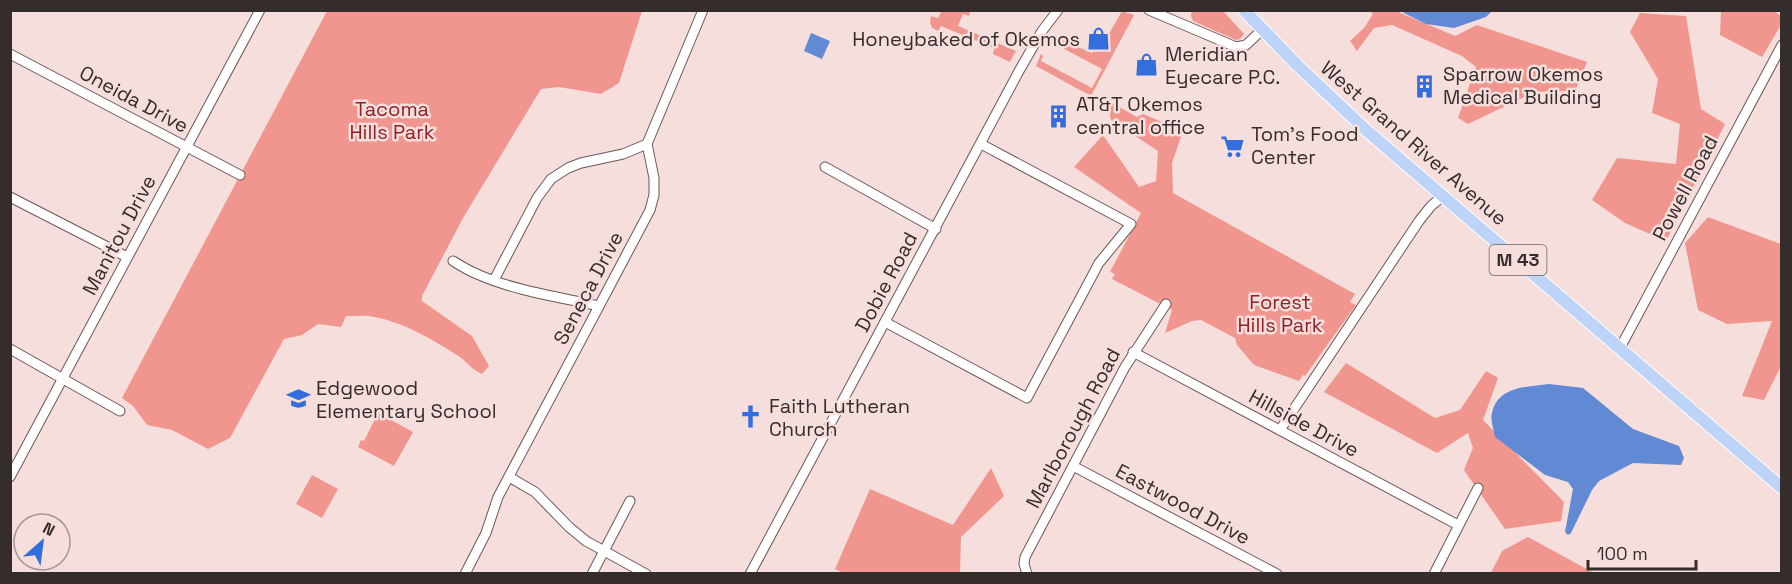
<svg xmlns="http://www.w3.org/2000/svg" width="1792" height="584" font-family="'Space Grotesk',sans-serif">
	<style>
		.green { fill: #f1958f }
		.water { fill: #6189d4 }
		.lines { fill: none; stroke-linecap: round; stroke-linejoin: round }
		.minor-casing { stroke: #6a5756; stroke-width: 11 }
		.major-casing { stroke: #fff; stroke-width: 14 }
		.minor { stroke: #fff; stroke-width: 9 }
		.major { stroke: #bed3f8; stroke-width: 12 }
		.labels { text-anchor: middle; stroke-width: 5; stroke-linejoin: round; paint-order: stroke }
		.shield { fill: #f5dedc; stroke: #6f6161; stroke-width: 1.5 }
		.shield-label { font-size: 18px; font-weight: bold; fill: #352c2c }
		.poi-label { font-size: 20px; fill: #352c2c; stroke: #f5dedc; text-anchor: start }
		.street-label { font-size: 20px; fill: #352c2c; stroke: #f5dedc }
		.park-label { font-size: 20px; fill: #931e25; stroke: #f5dedc }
	</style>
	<rect width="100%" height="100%" fill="#f5dedc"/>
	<g class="green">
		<polygon points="942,10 970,11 969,16 963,14 958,26 1016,51 1010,62 993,54 994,48 941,26 938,31 932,28 930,22 931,16 938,18"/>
		<path d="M327,11H642L619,83L601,94L559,87L541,89L463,218L422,296V301L472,336L489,366L482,374C472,370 468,363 460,357C434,340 405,323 375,317C366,315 356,316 346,316L341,327L318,324L302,335L284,339L230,438L208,449L172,430L147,425L133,406L122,398Z"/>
		<polygon points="1122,11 1134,15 1091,96 1036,66 1041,54 1043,56 1041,61 1092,88 1102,69 1051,42 1048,47 1045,46 1056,34 1057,38 1092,53 1095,50 1100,52 1109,34 1107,33 1110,32"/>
		<polygon points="1192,11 1223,11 1244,34 1240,39 1236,40 1193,21 1191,16"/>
		<polygon points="1370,11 1396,11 1455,36 1477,25 1587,62 1575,91 1535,92 1468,124 1458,118 1476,67 1462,56 1392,25 1374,28 1357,51 1350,41 1364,28 1373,14"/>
		<polygon points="1721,11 1774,11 1781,16 1781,25 1762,57 1720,35"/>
		<polygon points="1640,13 1686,16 1701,109 1725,124 1666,241 1625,223 1592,200 1617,158 1676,164 1680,124 1652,113 1658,79 1630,32"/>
		<polygon points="1107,100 1137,117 1143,114 1183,131 1172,163 1173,193 1355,294 1350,302 1356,305 1305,376 1303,375 1299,381 1254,365 1237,345 1235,338 1201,320 1192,321 1165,333 1172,310 1112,279 1115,274 1110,272 1141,213 1074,167 1103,135 1139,187 1156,181 1158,151 1111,120"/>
		<polygon points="1708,217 1781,244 1781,366 1764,400 1742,396 1772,321 1727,324 1698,310 1685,243"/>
		<polygon points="1346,363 1435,418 1460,410 1486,371 1498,378 1483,420 1564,502 1561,521 1505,529 1464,470 1473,448 1468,433 1437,453 1324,392"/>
		<polygon points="378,413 413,432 394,466 358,447 361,440 364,441"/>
		<polygon points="991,468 1004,496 961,537 960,573 846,574 835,569 870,489 953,525"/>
		<polygon points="312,475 338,489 322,518 296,504"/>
		<polygon points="1528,537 1594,573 1491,573 1502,551"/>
	</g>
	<g class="water">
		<polygon points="1402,11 1492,11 1486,17 1454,28 1426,24 1404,13"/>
		<polygon points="811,33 830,41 822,59 804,51"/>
		<path d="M1549,384L1583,388L1633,429L1679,446L1684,458L1681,465L1633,463L1599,481L1592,490L1571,533L1568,535L1565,532L1573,489L1568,482L1545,475L1495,437C1494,430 1490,420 1492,413C1498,386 1527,387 1549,384Z"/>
	</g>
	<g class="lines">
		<defs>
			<g id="minor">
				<polyline points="1149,10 1236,47 1246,45 1262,30"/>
				<polyline points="10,54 240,175"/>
				<polyline points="825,167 936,229"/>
				<polyline points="10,197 127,257"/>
				<path d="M453,261C461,266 469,271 477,274C515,291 559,297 599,306"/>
				<polyline points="494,280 537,198 551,179 568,168 581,163 623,154 647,144"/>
				<polyline points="885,322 1027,398 1099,263 1131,224 981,144"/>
				<polyline points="1620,348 1782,45"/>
				<polyline points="10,349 120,411"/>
				<polyline points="1133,352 1458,525"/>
				<polyline points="1280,430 1419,221 1431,206 1443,196"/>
				<polyline points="1073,466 1277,574"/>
				<polyline points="10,477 260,10"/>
				<polyline points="509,477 535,492 569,527 586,541 646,574"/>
				<polyline points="465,574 486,533 498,497 650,210 654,195 654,178 647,144 703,10"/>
				<polyline points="592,574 630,501"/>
				<polyline points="750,574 1019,71 1042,31 1058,10"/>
				<polyline points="1027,574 1024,564 1025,557 1125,367 1166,304"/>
				<polyline points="1434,574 1478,488"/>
			</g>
			<polyline id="major" points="1244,10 1297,65 1366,130 1782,488"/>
		</defs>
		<use href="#minor" class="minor-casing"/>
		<use href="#major" class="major-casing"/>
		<use href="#minor" class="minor"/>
		<use href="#major" class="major"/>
	</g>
	<defs>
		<symbol id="shop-bare" viewBox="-9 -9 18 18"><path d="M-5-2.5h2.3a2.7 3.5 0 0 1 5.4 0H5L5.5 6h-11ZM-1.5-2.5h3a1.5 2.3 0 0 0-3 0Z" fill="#346ddc" stroke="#f5dedc" stroke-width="2.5" paint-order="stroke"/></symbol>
		<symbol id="building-bare" viewBox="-9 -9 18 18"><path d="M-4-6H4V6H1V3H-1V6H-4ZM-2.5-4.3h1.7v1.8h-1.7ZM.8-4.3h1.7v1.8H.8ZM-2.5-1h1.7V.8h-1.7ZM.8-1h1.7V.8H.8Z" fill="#346ddc" stroke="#f5dedc" stroke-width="2.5" paint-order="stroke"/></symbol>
		<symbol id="supermarket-bare" viewBox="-9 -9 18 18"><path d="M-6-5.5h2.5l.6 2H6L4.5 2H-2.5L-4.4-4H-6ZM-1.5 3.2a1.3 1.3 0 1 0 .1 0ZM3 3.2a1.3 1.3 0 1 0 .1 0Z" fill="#346ddc" stroke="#f5dedc" stroke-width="2.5" paint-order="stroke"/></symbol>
		<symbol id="school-bare" viewBox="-9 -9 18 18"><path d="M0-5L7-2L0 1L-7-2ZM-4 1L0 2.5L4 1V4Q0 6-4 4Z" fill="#346ddc" stroke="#f5dedc" stroke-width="2.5" paint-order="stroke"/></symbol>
		<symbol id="church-bare" viewBox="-9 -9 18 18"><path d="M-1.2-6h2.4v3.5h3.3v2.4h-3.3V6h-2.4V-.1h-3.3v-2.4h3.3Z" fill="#346ddc" stroke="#f5dedc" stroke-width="2.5" paint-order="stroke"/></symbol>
	</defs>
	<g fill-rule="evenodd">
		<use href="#shop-bare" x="1082" y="22" width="33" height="33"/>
		<use href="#shop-bare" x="1130" y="48" width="33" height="33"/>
		<use href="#building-bare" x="1408" y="70" width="33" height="33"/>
		<use href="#building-bare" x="1042" y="100" width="33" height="33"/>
		<use href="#supermarket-bare" x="1216" y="130" width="33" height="33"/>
		<use href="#school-bare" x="282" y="382" width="33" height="33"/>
		<use href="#church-bare" x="734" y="400" width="33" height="33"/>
	</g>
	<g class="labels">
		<rect class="shield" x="1489.5" y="245" width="57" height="30" rx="4.5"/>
		<g class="shield-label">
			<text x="1518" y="266">M 43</text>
		</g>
		<g class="poi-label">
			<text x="1080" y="46" text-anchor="end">Honeybaked of Okemos</text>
			<text x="1165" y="61">Meridian<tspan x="1165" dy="23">Eyecare P.C.</tspan></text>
			<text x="1443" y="81">Sparrow Okemos<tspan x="1443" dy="23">Medical Building</tspan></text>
			<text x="1076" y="111">AT&amp;T Okemos<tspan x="1076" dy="23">central office</tspan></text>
			<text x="1251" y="141">Tom's Food<tspan x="1251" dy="23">Center</tspan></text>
			<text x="316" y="395">Edgewood<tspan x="316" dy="23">Elementary School</tspan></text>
			<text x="769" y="413">Faith Lutheran<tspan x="769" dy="23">Church</tspan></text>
		</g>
		<g class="street-label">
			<text transform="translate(134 99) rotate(28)" y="7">Oneida Drive</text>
			<text transform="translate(1414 143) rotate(41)" y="7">West Grand River Avenue</text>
			<text transform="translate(1685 188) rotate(-62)" y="7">Powell Road</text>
			<text transform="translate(119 235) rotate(-62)" y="7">Manitou Drive</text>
			<text transform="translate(886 282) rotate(-62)" y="7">Dobie Road</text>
			<text transform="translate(588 288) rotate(-62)" y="7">Seneca Drive</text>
			<text transform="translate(1304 423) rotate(28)" y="7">Hillside Drive</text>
			<text transform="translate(1073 428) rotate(-62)" y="7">Marlborough Road</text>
			<text transform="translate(1183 504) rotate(28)" y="7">Eastwood Drive</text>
		</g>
		<g class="park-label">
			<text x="392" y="116">Tacoma<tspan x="392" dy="23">Hills Park</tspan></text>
			<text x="1280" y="309">Forest<tspan x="1280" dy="23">Hills Park</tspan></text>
		</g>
	</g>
	<rect width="1792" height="584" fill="none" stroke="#352c2c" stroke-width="24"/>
	<g transform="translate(42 542) rotate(28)"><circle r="28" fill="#f5dedc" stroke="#a89796" stroke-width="1.5"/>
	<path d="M0-4.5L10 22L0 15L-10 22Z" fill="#346ddc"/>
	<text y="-9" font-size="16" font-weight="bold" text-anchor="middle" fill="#352c2c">N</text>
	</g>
	<path d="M1588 560v9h108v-9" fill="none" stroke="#352c2c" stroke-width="3"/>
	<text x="1597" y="560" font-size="18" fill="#352c2c" stroke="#f5dedc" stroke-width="4.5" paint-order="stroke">100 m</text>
</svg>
